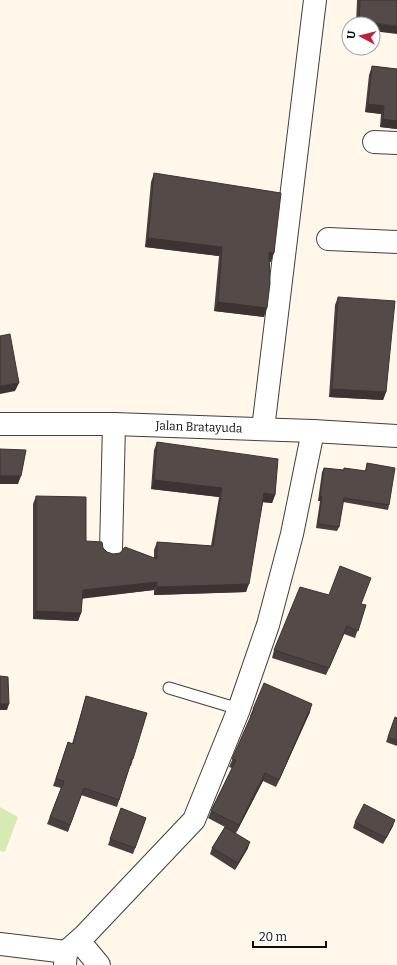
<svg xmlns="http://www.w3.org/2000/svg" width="397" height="965" font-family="Bitter,serif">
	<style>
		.green { fill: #d7eab3 }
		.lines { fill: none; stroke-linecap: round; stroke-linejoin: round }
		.service-casing { stroke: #3f3f3f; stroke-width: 13 }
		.minor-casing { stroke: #3f3f3f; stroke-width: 24 }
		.tertiary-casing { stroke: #3f3f3f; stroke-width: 24 }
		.service { stroke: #fff; stroke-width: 11 }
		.minor { stroke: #fff; stroke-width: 22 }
		.tertiary { stroke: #fff; stroke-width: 22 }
		.wall { fill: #48403e }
		.shaded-wall { fill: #3b3432 }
		.building { fill: #544b48; stroke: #3b3432 }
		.labels { text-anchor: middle; stroke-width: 4; stroke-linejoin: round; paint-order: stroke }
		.street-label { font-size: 12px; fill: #0c0c0c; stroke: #fff }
	</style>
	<rect width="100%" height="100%" fill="#fff8ea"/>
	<polygon class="green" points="0,807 18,817 5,852 0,851"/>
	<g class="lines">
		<defs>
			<polyline id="service" points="169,688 239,709"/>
			<g id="minor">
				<polyline points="374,142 397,143"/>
				<polyline points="328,239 397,242"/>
				<polyline points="263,429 315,0"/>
				<polyline points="111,550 114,424"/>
				<polyline points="79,941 99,965"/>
				<polyline points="0,944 66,952"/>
				<polyline points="65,965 66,952 84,936 194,820 239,709 268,625 292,534 313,431"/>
			</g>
			<polyline id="tertiary" points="0,424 114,424 313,431 397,436"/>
		</defs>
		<use href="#service" class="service-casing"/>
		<use href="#minor" class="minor-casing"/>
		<use href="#tertiary" class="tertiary-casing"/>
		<use href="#service" class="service"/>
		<use href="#minor" class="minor"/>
		<use href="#tertiary" class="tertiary"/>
	</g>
	<g class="wall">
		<polygon points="357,0 397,0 373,24 356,24"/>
		<polygon points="372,66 397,69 397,129 380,127 381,114 365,112 369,75"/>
		<polygon points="154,173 271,262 269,262 264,317 214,311 219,256 145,247 151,182"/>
		<polygon points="338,297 386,392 383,400 329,397 335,305"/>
		<polygon points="157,442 275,495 272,503 263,502 246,592 154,595 154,590 82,598 81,613 78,621 33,619 33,504 36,496 86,541 103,548 107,552 113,554 154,558 154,550 157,542 211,546 219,497 151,489 154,450"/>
		<polygon points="367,463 389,505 388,510 343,502 339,527 337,531 316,528 320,501 318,501 322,472 324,468 343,470 344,468 365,471"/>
		<polygon points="361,604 366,605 355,638 344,634 326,675 272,658 274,650"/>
		<polygon points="86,696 133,759 131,766 130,766 117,807 81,795 68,832 47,824 61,788 53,786 68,742 72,744"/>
		<polygon points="253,709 310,712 276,787 263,781 236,833 248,848 235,870 210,854 212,848 225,827 208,818 211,811 232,768 229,767 251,717 250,716"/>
		<polygon points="395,717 397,718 397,746 386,742"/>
		<polygon points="121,808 146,818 133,854 108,845"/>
		<polygon points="355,822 393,826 383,844 353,828"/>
	</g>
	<g class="shaded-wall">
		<polygon points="359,21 397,26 397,34 373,31 373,24 358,24"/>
		<polygon points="368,104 384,106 381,114 365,112"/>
		<polygon points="383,119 397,121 397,129 380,127"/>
		<polygon points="148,238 222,247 219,256 145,247"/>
		<polygon points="269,252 274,253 271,262 265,261"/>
		<polygon points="218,302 267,308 264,317 214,311"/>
		<polygon points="19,383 15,391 0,394 0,386"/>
		<polygon points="332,389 386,392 383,400 329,397"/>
		<polygon points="0,476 21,476 18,484 0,484"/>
		<polygon points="154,480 222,488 219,497 151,489"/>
		<polygon points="264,493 275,495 272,503 261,502"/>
		<polygon points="320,496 322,497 320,501 318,501"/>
		<polygon points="157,582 154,590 80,599 83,590"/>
		<polygon points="249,584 246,592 154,595 157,587"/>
		<polygon points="36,611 81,613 78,621 33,619"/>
		<polygon points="347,626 344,634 326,675"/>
		<polygon points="0,704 9,704 7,710 0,710"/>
		<polygon points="312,704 310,712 276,787 279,780"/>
		<polygon points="265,773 263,781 236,833 239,825"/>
		<polygon points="395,820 393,826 383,844"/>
		<polygon points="250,842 248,848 235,870 238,863"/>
	</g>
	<g class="building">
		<polygon points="360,0 397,0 397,26 359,21"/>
		<polygon points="372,66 397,69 397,121 383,119 384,106 368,104"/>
		<polygon points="154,173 281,193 274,253 269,252 270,283 267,308 218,302 222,247 148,238"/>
		<polygon points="338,297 395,301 386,392 332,389"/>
		<polygon points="10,334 19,383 0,386 0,336"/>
		<polygon points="157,442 278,459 275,495 264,493 249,584 157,587 157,582 83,590 81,613 36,611 36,496 86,497 86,541 102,542 103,548 107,552 113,554 120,553 125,547 157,559 157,542 213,546 222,488 154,480"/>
		<polygon points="0,449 26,450 21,476 0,476"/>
		<polygon points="367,463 395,468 389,505 344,498 339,527 318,524 322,497 320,496 324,468 344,470 344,468 366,471"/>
		<polygon points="340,566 371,578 361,604 366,605 358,631 347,626 329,668 274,650 300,587 329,595"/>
		<polygon points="0,676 8,677 9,704 0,704"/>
		<polygon points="264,683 312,704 279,780 265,773 239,825 211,811 236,760 232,759 254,709 253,709"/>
		<polygon points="86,696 147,713 133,759 132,759 119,800 84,788 70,825 50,817 64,781 56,779 68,742 73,744"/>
		<polygon points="395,717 397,718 397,741 388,737"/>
		<polygon points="364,804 395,820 386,838 355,822"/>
		<polygon points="121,808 146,818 135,848 110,839"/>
		<polygon points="225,827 250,842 238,863 212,848"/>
	</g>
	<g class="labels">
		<g class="street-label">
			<text transform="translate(199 427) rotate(2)" y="4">Jalan Bratayuda</text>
		</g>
	</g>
	<g transform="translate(361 36) rotate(277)"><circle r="19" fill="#ffffff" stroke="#9e9e9e"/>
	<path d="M0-3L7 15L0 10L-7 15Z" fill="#bf203e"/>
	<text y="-6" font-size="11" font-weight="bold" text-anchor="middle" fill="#0c0c0c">U</text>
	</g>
	<path d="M253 941v6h73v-6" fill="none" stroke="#0c0c0c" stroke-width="2"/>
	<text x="259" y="941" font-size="12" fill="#0c0c0c" stroke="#ffffff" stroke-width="3" paint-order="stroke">20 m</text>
</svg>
